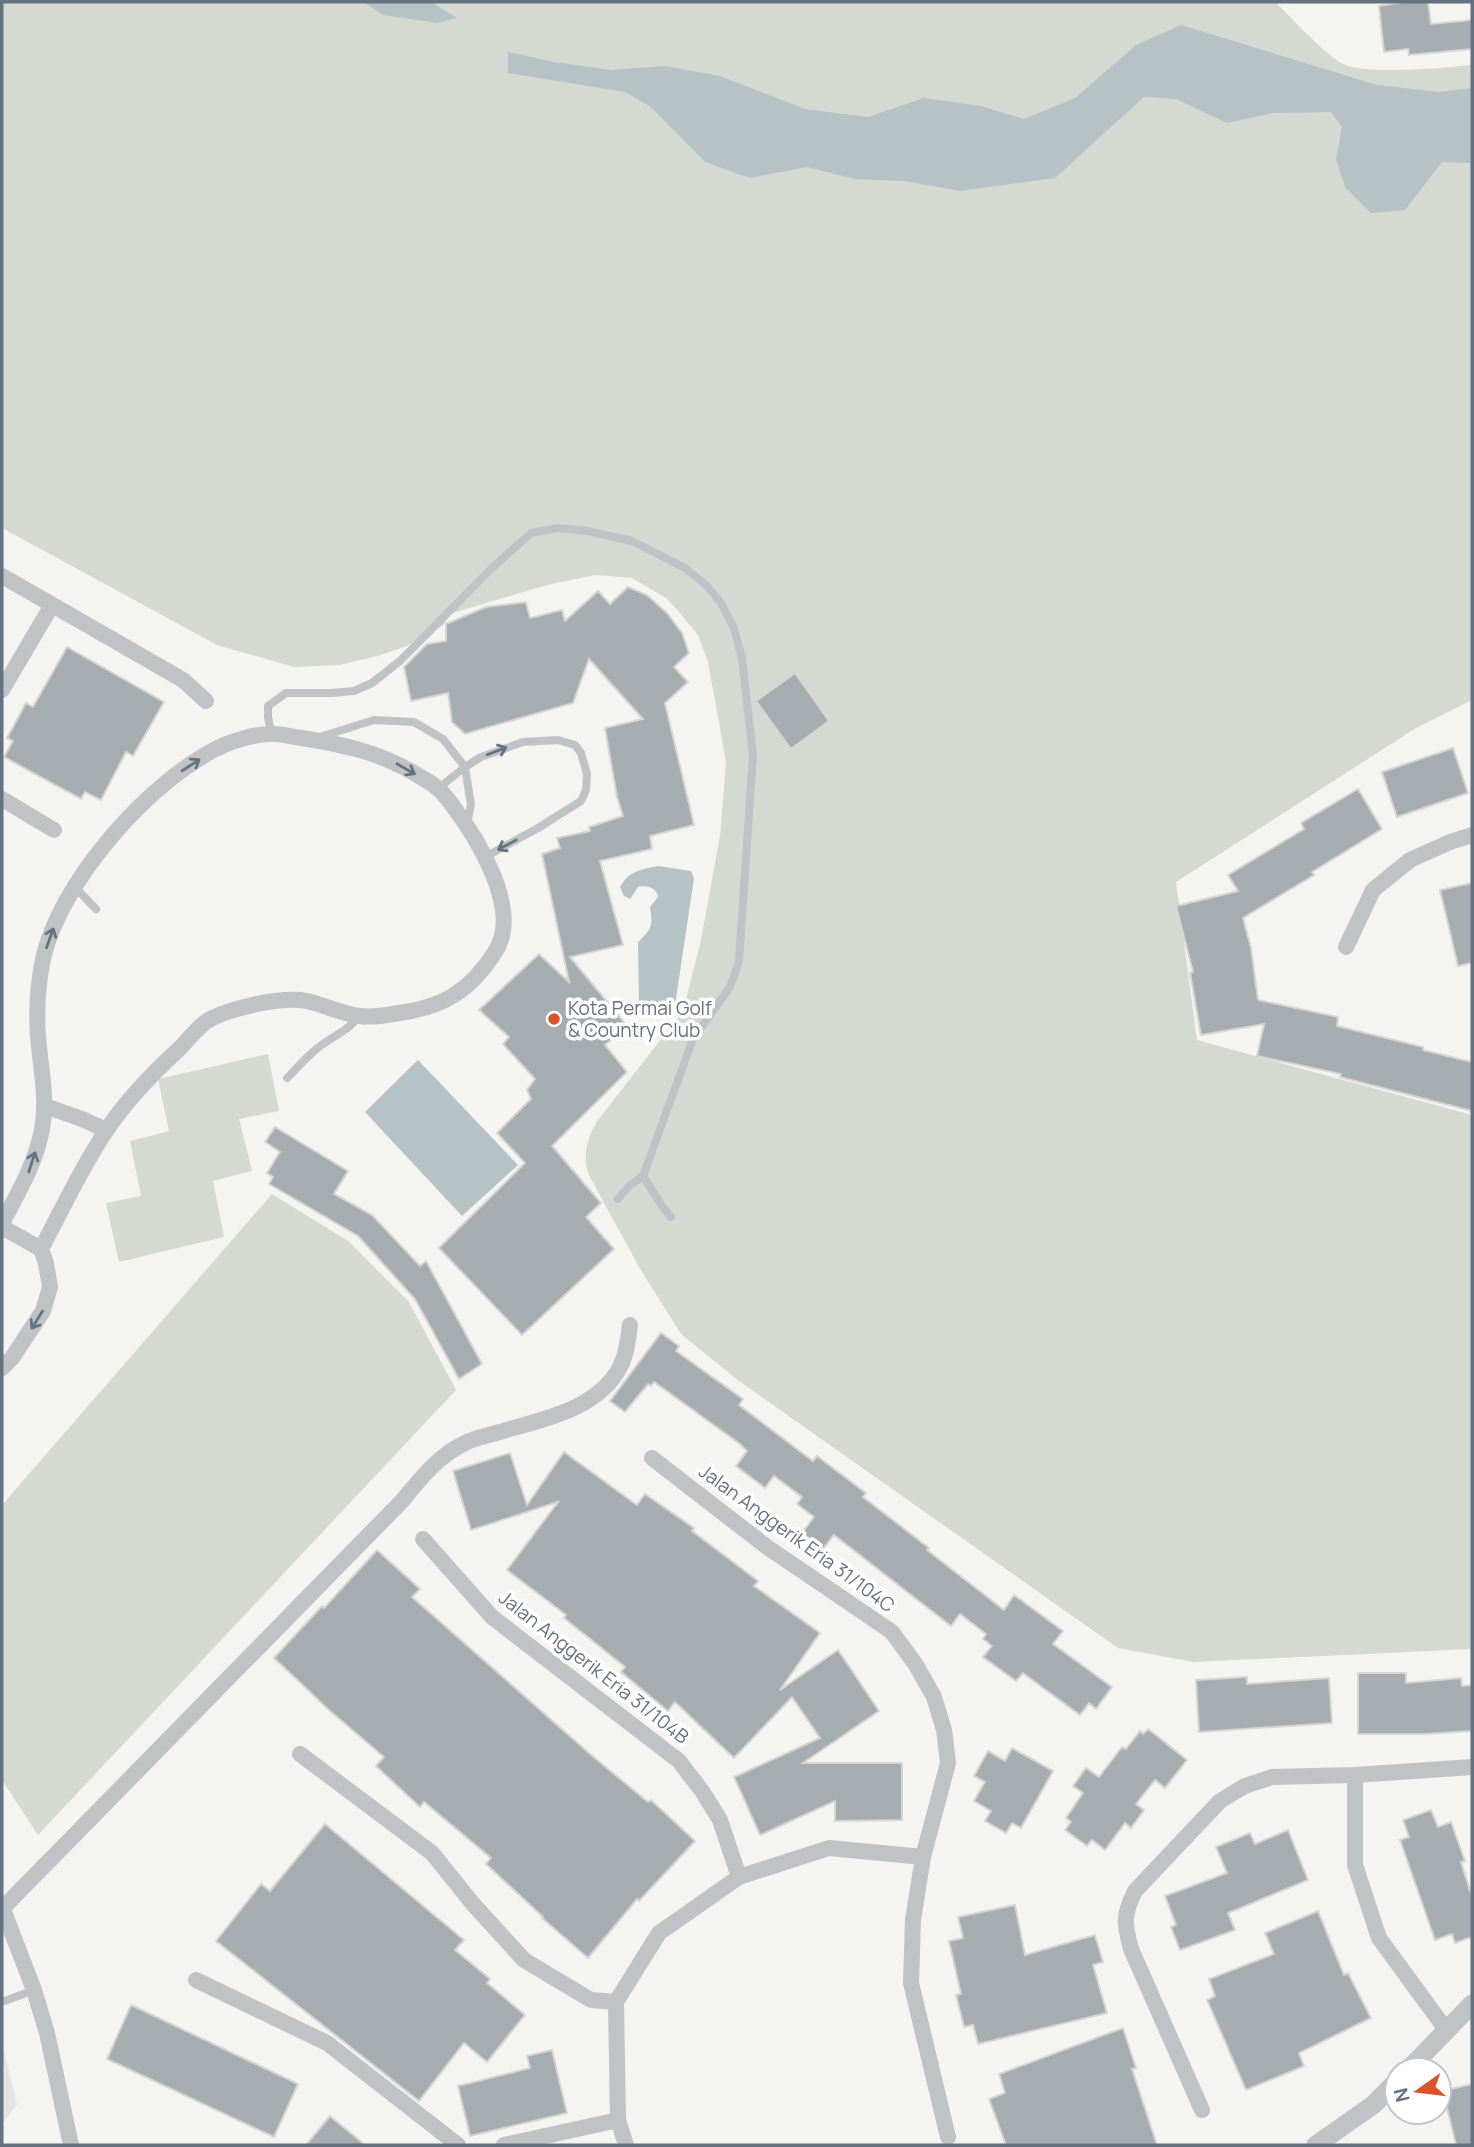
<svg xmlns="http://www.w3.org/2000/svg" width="1474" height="2147" font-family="Manrope,sans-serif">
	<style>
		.built { fill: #e4e5e3 }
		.green { fill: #d4dad1 }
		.water { fill: #b6c2c6 }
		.building { fill: #a6adb1; stroke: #d5d5d2; stroke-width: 2 }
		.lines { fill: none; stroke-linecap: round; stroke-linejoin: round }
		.service { stroke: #bfc3c6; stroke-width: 8 }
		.minor { stroke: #bfc3c6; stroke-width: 16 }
		.tertiary { stroke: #bfc3c6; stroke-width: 19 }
		.oneway { stroke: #64737f }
		.poi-dot { fill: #da5329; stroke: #fff; stroke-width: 2.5 }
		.labels { text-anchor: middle; stroke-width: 7; stroke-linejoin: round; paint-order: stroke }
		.poi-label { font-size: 19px; fill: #64737f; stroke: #fff; text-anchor: start }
		.street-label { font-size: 19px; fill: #64737f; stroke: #fff }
	</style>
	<rect width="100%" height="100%" fill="#f4f4f0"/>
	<polygon class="built" points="2,2042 17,2105 2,2124"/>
	<g class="green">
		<path d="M2,2H1275C1292,18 1324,54 1343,64C1364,75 1446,68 1472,65V700L1416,728L1176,882L1197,1040L1472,1115V1649L1193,1662L1118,1648L739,1381L681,1334L639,1267L590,1177C581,1158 587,1137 598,1120L683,1011L701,940L720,836L726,762L708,662L698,635L679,612L666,598L632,578L595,575L547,585L452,613L442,626L407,646L378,656L339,665L294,667L217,645L2,528Z"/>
		<polygon points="268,1054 279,1111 239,1119 252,1171 213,1181 224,1237 119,1262 106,1203 141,1196 130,1141 169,1131 158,1079"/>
		<polygon points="272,1194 348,1241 409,1302 456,1390 38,1835 2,1780 2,1505"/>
	</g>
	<g class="water">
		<polygon points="359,2 431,2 457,18 438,23 383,15 365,3"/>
		<polygon points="1181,25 1377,85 1439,92 1472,88 1472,163 1442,162 1405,210 1371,213 1345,187 1336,159 1342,127 1331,112 1273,113 1227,123 1176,99 1144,97 1055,178 960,191 904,181 855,179 807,167 750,178 705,162 651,107 625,92 508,73 508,52 554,62 611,70 665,66 720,76 805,109 868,117 924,98 981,106 1024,119 1075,98 1136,45"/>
		<path d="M658,866L691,871L694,878L674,1012L639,1007L638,942C652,929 653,925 650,907L658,897C658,889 648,886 642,886L638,887L630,899L624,896L620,887C630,870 640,870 658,866Z"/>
		<polygon points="418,1060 518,1165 462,1216 365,1112"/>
	</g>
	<g class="building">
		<polygon points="1403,2 1428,2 1431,24 1472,20 1472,49 1409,55 1408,49 1384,52 1379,6"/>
		<polygon points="628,587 647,595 667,613 682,633 689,653 674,667 688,682 665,703 694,825 650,836 652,849 600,861 623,945 570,957 628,1027 605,1045 627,1072 552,1146 601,1203 586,1217 614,1249 522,1335 439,1248 525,1163 497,1133 531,1099 527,1090 535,1079 503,1044 509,1037 479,1010 539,954 569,982 542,854 560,848 557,838 590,831 589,827 623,816 617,797 605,728 643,719 589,659 573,703 465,734 452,722 448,693 411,701 404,667 427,644 446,641 446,624 486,607 526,602 530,618 562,610 565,621 598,591 610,604"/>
		<polygon points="67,647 164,702 133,756 126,752 101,800 85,792 81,799 4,757 13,741 7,738 26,703 33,707"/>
		<polygon points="795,673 829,721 791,749 756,701"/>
		<polygon points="1453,748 1468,793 1397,817 1382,772"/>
		<polygon points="1358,789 1382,829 1312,872 1314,875 1243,918 1251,948 1258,1000 1338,1017 1337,1026 1423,1047 1423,1050 1472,1062 1472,1111 1340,1077 1341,1074 1257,1056 1264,1024 1201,1035 1190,973 1193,972 1176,906 1238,891 1228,875 1304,829 1301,823"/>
		<polygon points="1472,883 1472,963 1458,966 1440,890"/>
		<polygon points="275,1127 348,1171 334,1194 372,1215 420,1266 426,1261 482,1364 459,1379 415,1299 358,1236 269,1184 273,1177 267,1173 280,1152 265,1142"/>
		<polygon points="661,1333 679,1346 676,1351 743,1399 739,1405 813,1461 817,1456 866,1493 863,1497 929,1548 927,1550 1004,1610 1014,1595 1063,1631 1053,1644 1112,1687 1096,1709 1089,1703 1080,1715 1023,1673 1016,1681 983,1657 992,1646 983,1639 986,1634 960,1614 951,1626 834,1535 823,1549 802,1533 814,1517 797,1504 802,1497 774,1476 765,1488 736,1466 747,1451 740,1444 654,1382 651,1386 648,1384 625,1412 610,1401"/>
		<polygon points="564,1452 637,1505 645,1494 694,1528 692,1531 758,1581 754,1586 820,1633 780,1690 838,1650 879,1711 803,1763 902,1763 902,1820 835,1821 835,1801 760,1835 734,1777 820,1738 792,1697 734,1758 675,1702 668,1711 621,1672 625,1667 564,1618 566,1615 507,1570 558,1502 471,1530 453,1471 510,1453 527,1505"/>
		<polygon points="377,1550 420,1589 412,1597 590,1754 648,1802 651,1800 695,1841 639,1901 637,1899 588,1958 542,1918 543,1917 486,1864 491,1858 424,1802 420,1807 376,1766 384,1757 329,1710 274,1658 322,1606 324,1608"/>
		<polygon points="1358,1673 1406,1673 1406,1683 1461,1678 1462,1686 1472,1685 1472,1731 1425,1734 1358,1734"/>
		<polygon points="1247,1677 1247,1684 1329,1678 1332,1723 1199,1732 1196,1680"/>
		<polygon points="1148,1729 1187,1760 1165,1788 1155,1780 1136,1804 1144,1810 1131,1828 1125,1823 1105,1850 1092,1840 1087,1846 1065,1830 1071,1822 1066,1818 1083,1793 1073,1786 1086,1768 1099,1777 1122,1747 1126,1749 1140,1731 1143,1734"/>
		<polygon points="1012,1748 1053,1771 1021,1828 1012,1823 1006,1833 985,1821 991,1811 974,1801 985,1782 974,1776 988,1751 1005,1761"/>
		<polygon points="1431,1810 1438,1827 1451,1822 1465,1861 1461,1862 1472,1897 1472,1937 1455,1943 1452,1934 1435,1940 1400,1840 1409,1837 1403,1820"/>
		<polygon points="325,1824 464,1940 455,1950 490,1979 487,1983 525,2015 487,2062 464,2043 419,2101 216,1941 261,1884 270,1891"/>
		<polygon points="1288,1830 1308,1880 1228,1913 1235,1930 1180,1950 1171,1927 1176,1925 1165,1896 1227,1873 1216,1847 1250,1833 1255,1844"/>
		<polygon points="1015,1905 1025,1955 1095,1935 1103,1962 1093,1965 1107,2013 978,2044 973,2025 964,2027 956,1995 961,1994 949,1941 963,1938 958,1917"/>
		<polygon points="1318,1911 1344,1975 1348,1973 1371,2018 1299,2053 1304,2066 1246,2090 1207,2000 1215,1996 1209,1979 1274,1954 1265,1933"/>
		<polygon points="131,2005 298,2084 274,2137 107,2059"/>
		<polygon points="1123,2028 1136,2068 1132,2069 1157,2145 1006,2145 989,2099 1005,2093 999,2074"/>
		<polygon points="552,2050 567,2113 470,2136 458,2086 530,2068 527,2056"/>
		<polygon points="1472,2084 1472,2145 1456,2145 1443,2091"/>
		<polygon points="330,2116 347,2130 365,2145 306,2145"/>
	</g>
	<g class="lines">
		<g class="service">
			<polyline points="271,733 268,717 268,706 286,693 331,693 354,691 372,683 400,661 491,569 531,533 558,528 587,531 632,541 685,568 707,586 721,603 734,628 742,659 753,755 739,961 730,987 693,1039 643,1176 629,1186 618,1199"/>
			<polyline points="320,737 374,720 414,722 443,739 465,767 471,805 467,824"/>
			<polyline points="440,787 465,767 481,757 523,742 558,740 575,745 581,753 587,774 586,790 581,801 538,828 485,857"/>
			<polyline points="74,886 96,909"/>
			<path d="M287,1078C297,1068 307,1056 319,1047C333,1036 348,1031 358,1017"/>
			<polyline points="643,1176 662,1206 671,1217"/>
			<polyline points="2,2002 34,1990"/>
		</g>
		<g class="minor">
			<polyline points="2,576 183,680 206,701"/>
			<polyline points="2,690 52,605"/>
			<polyline points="2,799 54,830"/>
			<polyline points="1346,947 1373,890 1410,860 1450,842 1472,835"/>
			<polyline points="45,1106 82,1119 106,1130"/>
			<path d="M2,1223C18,1193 36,1163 42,1129C48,1098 40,1066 38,1035C36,1011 38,987 42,964C57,884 151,778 224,745C237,740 257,734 270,734C280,733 292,737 302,738C344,745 376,751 414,773C430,782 439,787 450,802C476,836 523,910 495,952C471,990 444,1007 399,1013C387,1015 373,1018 360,1016C342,1014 325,1005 307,1001C282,996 229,1008 207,1021C197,1028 188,1040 179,1049C153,1073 126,1100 106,1131C81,1168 62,1210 41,1249"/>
			<polyline points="2,1227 41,1249 46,1263 50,1287 43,1311 12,1358 2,1368"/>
			<polyline points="652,1458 767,1547 892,1632 916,1665 934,1697 944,1730 948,1763 923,1857 913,1920 911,1983 948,2137"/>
			<polyline points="423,1539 492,1617 679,1761 702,1791 720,1820 739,1877"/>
			<polyline points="300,1754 432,1853 473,1904 524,1960 591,2000 616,2002"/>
			<polyline points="1355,1775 1355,1865 1379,1938 1447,2031"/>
			<polyline points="2,1907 34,1990 47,2033 71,2145"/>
			<path d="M2,1909L402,1501C421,1478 438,1456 465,1443C474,1438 486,1436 496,1433C539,1420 597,1411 620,1367C627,1354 628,1339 630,1325"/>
			<polyline points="196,1980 327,2043 458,2145"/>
			<path d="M1202,2110L1131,1949C1124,1923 1123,1915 1135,1891L1220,1801L1245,1786L1272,1777L1355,1775L1472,1767"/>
			<polyline points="504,2145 618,2120"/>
			<polyline points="626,2145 618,2120 616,2002 659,1933 739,1877 829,1848 923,1857"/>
		</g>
		<g class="tertiary">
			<polyline points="1408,2070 1472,2004"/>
			<polyline points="1316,2145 1373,2105 1397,2081"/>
		</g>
	</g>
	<defs><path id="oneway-shaft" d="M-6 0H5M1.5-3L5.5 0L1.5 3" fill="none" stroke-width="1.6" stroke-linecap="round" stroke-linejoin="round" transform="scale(1.75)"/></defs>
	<g class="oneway">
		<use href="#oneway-shaft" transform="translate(497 751) rotate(-21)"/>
		<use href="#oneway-shaft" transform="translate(191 765) rotate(-33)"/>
		<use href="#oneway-shaft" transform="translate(406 769) rotate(30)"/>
		<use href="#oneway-shaft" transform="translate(507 845) rotate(152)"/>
		<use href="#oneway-shaft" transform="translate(50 938) rotate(-70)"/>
		<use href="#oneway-shaft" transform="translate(32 1162) rotate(-72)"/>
		<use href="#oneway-shaft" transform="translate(37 1320) rotate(122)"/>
	</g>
	<circle class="poi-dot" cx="554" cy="1019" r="7"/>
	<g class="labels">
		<g class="poi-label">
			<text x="568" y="1015">Kota Permai Golf<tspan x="568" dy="22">&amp; Country Club</tspan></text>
		</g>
		<g class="street-label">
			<text transform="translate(797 1538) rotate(36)" y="7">Jalan Anggerik Eria 31/104C</text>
			<text transform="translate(594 1667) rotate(38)" y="7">Jalan Anggerik Eria 31/104B</text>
		</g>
	</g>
	<rect width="1474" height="2147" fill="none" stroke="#64737f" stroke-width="7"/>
	<g transform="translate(1418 2091) rotate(256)"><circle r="33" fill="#ffffff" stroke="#c1c7cc" stroke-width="2"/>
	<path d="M0-5L12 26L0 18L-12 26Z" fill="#da5329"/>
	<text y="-10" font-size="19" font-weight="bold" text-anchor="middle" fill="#64737f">N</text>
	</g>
</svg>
